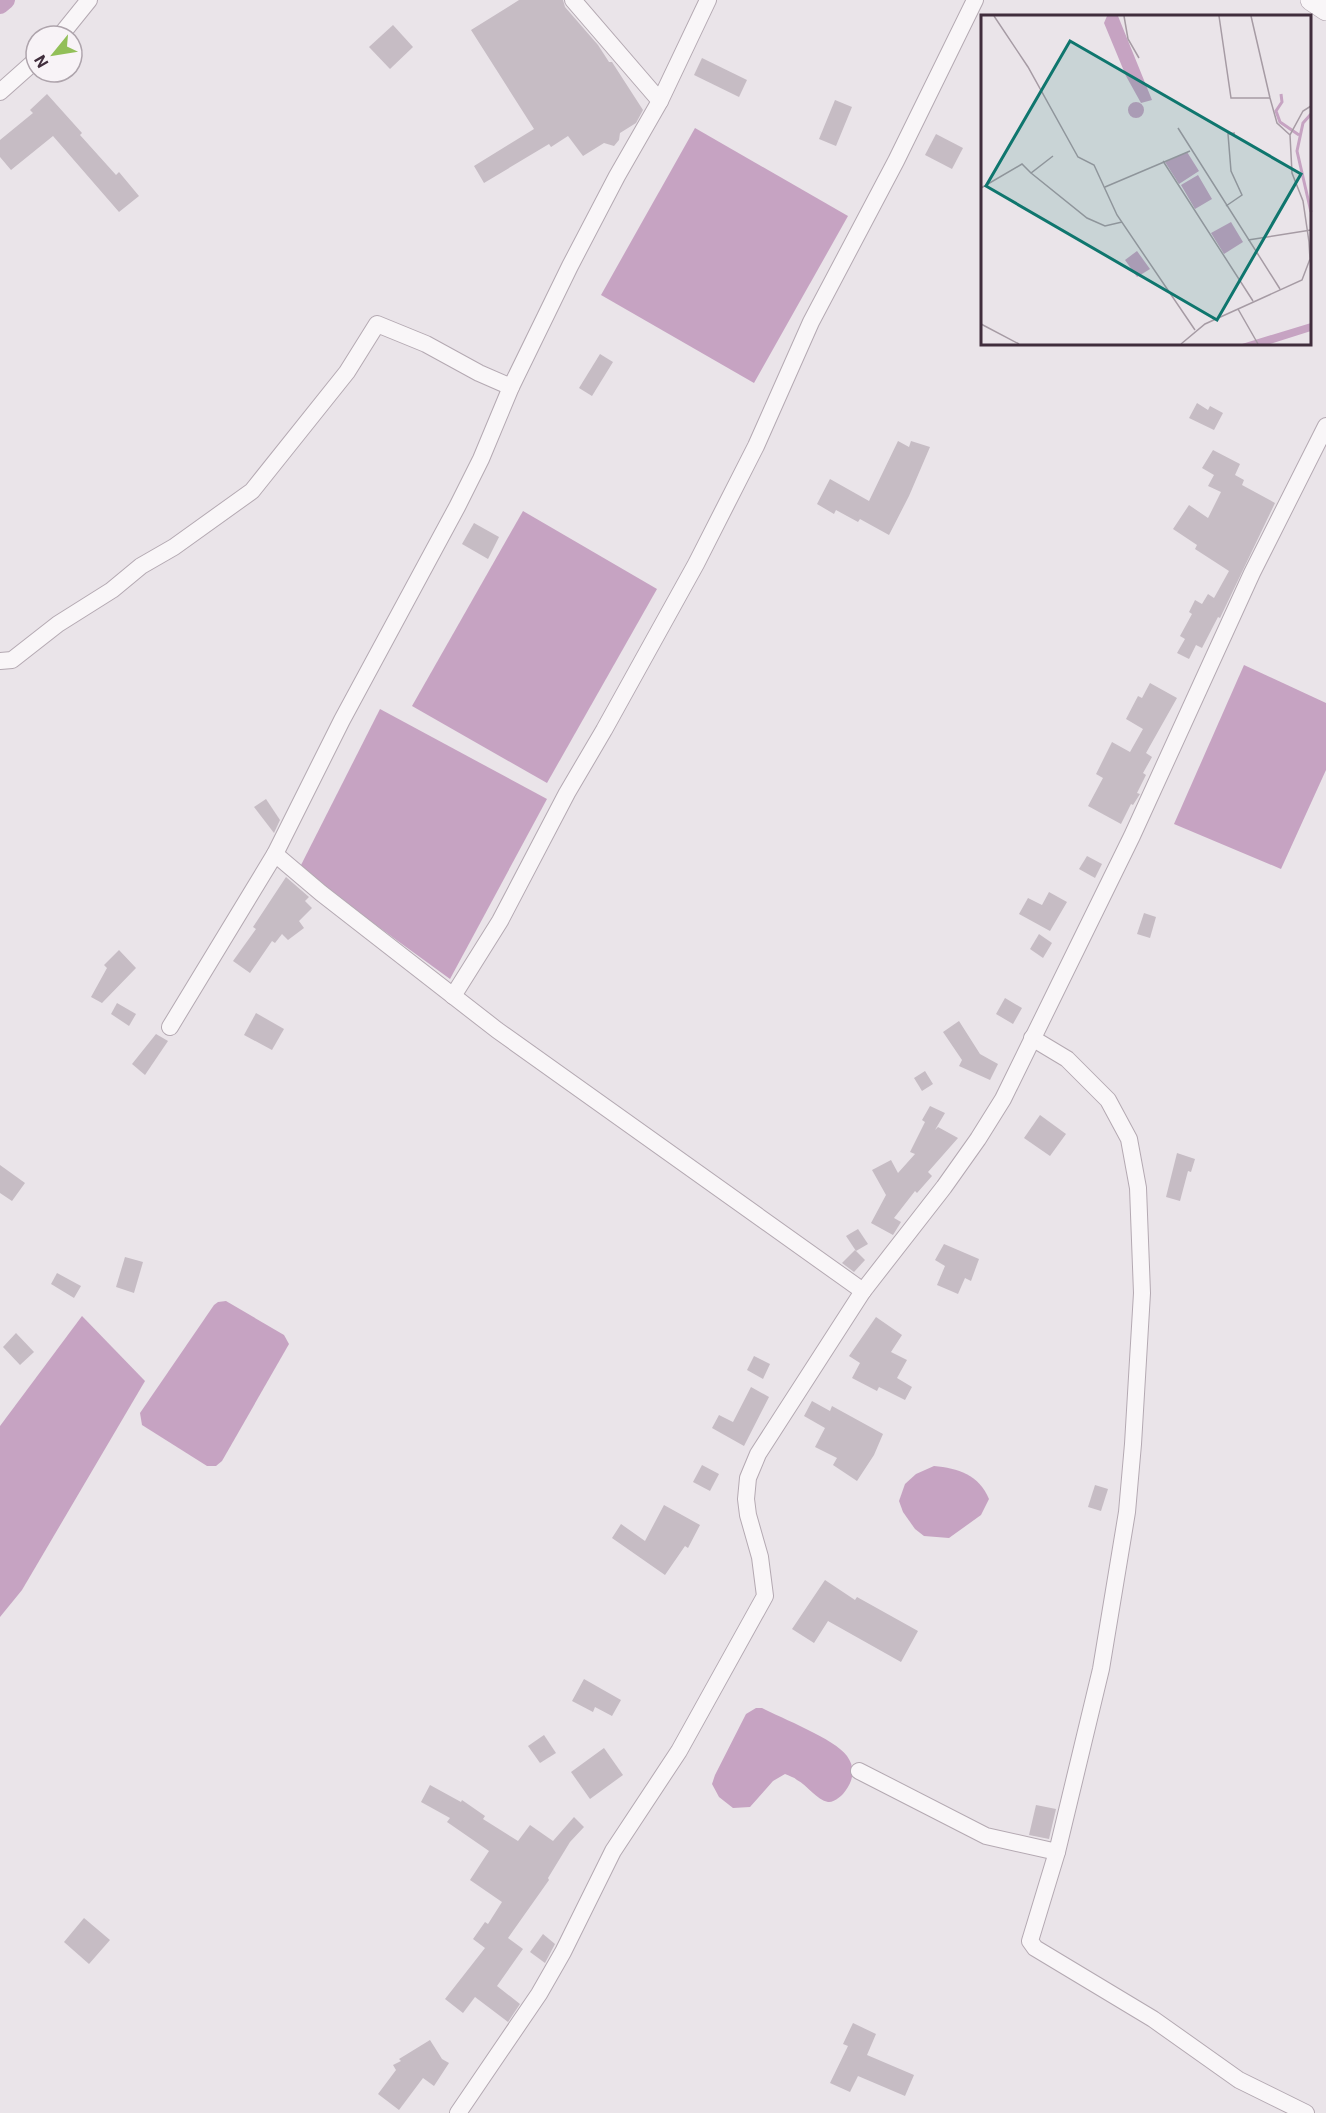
<svg xmlns="http://www.w3.org/2000/svg" width="1326" height="2113" font-family="Roboto,sans-serif">
	<style>
		.water { fill: #c6a3c2 }
		.lines { fill: none; stroke-linecap: round; stroke-linejoin: round }
		.canal { stroke: #c6a3c2; stroke-width: 18 }
		.building { fill: #c6bcc4 }
		.minor-casing { stroke: #b4a9b2; stroke-width: 18 }
		.tertiary-casing { stroke: #b4a9b2; stroke-width: 22 }
		.minor { stroke: #f9f6f8; stroke-width: 16 }
		.tertiary { stroke: #f9f6f8; stroke-width: 21 }
		.inset-river { fill: none; stroke: #c6a3c2; stroke-width: 3 }
		.inset-road { fill: none; stroke: #a69ba4; stroke-width: 1.5 }
		.view { fill: #0f766e; fill-opacity: 0.15; stroke: #0f766e; stroke-width: 3 }
		.inset-edge { fill: none; stroke: #402d3c; stroke-width: 3 }
	</style>
	<rect width="100%" height="100%" fill="#eae4e9"/>
	<g class="water">
		<polygon points="695,128 848,216 754,383 601,295"/>
		<polygon points="523,511 657,589 547,783 412,706"/>
		<polygon points="1244,665 1326,703 1326,770 1281,869 1174,824"/>
		<polygon points="380,709 547,799 450,979 299,869"/>
		<polygon points="226,1301 284,1335 289,1344 222,1461 216,1466 207,1466 142,1425 140,1413 214,1305 218,1302"/>
		<polygon points="82,1316 145,1381 22,1590 0,1617 0,1426"/>
		<path d="M934,1466C958,1468 979,1475 989,1499L981,1515L949,1538L924,1536L915,1529L903,1512L899,1501L905,1484L916,1474Z"/>
		<path d="M756,1708H762C781,1718 835,1739 847,1756C855,1767 854,1779 846,1790C843,1795 834,1803 828,1802C817,1800 807,1785 797,1780C794,1777 789,1776 785,1774L773,1781L750,1807L733,1808L719,1797L712,1784L715,1775L746,1714Z"/>
	</g>
	<g class="lines">
		<polyline class="canal" points="0,5 6,0"/>
	</g>
	<g class="building">
		<polygon points="519,0 563,0 565,7 598,45 609,62 612,62 643,110 636,123 620,133 619,140 614,146 604,143 583,156 568,136 551,147 549,144 484,183 474,166 534,129 471,30"/>
		<polygon points="393,25 413,47 390,69 369,47"/>
		<polygon points="702,58 747,80 739,97 694,75"/>
		<polygon points="47,94 82,133 80,135 116,175 119,172 139,196 119,212 53,136 11,170 0,157 0,140 33,113 30,110"/>
		<polygon points="835,100 852,107 836,146 819,139"/>
		<polygon points="936,134 963,148 952,169 925,155"/>
		<polygon points="600,354 613,362 592,396 579,388"/>
		<polygon points="1197,403 1208,410 1210,406 1223,413 1214,430 1189,418"/>
		<polygon points="898,441 909,447 911,441 930,447 909,496 889,535 860,519 858,522 836,510 834,514 817,504 830,479 869,501"/>
		<polygon points="1213,450 1240,464 1235,475 1244,480 1242,485 1275,503 1220,618 1218,617 1202,648 1196,645 1189,659 1177,653 1185,639 1180,636 1192,614 1189,612 1195,600 1202,604 1208,594 1214,598 1229,571 1195,549 1197,545 1173,529 1189,505 1208,518 1221,492 1208,486 1214,475 1202,468"/>
		<polygon points="474,523 499,537 488,559 462,544"/>
		<polygon points="1150,683 1177,698 1146,753 1152,757 1143,773 1146,775 1137,793 1140,794 1133,805 1131,804 1121,824 1088,806 1103,778 1096,774 1112,742 1130,752 1143,729 1126,719 1138,696 1142,698"/>
		<polygon points="266,799 280,820 274,833 254,807"/>
		<polygon points="1087,856 1102,864 1095,878 1079,869"/>
		<polygon points="286,877 309,897 305,901 312,908 299,921 304,928 288,940 282,934 275,943 272,941 250,973 233,961 256,929 253,927"/>
		<polygon points="1049,892 1067,902 1050,931 1019,914 1028,898 1042,905"/>
		<polygon points="1144,913 1156,917 1150,938 1137,934"/>
		<polygon points="1039,934 1052,943 1043,958 1030,949"/>
		<polygon points="119,950 136,968 102,1003 91,997 107,968 104,965"/>
		<polygon points="1005,998 1022,1008 1013,1024 996,1014"/>
		<polygon points="117,1003 136,1014 129,1026 111,1014"/>
		<polygon points="256,1013 284,1029 272,1050 244,1035"/>
		<polygon points="959,1021 980,1054 998,1064 990,1080 959,1066 962,1060 943,1032"/>
		<polygon points="156,1034 168,1041 145,1075 132,1064"/>
		<polygon points="925,1071 933,1084 922,1091 914,1078"/>
		<polygon points="930,1106 945,1113 935,1130 938,1127 958,1138 928,1172 932,1176 917,1193 915,1191 894,1218 901,1222 893,1235 871,1223 886,1195 872,1170 891,1160 898,1173 915,1154 910,1152 925,1122 922,1120"/>
		<polygon points="1040,1115 1066,1134 1050,1156 1024,1138"/>
		<polygon points="1177,1153 1195,1159 1191,1172 1188,1171 1180,1201 1166,1197"/>
		<polygon points="0,1165 25,1183 12,1201 0,1193"/>
		<polygon points="858,1229 868,1244 856,1251 846,1236"/>
		<polygon points="944,1244 979,1259 971,1281 965,1278 958,1294 937,1285 945,1266 935,1260"/>
		<polygon points="855,1250 865,1260 854,1272 842,1263"/>
		<polygon points="125,1257 143,1262 134,1293 116,1287"/>
		<polygon points="57,1273 81,1286 74,1298 51,1284"/>
		<polygon points="876,1317 902,1335 891,1352 907,1360 897,1378 912,1387 905,1400 879,1387 877,1391 852,1378 860,1363 849,1356"/>
		<polygon points="16,1333 34,1352 20,1365 3,1347"/>
		<polygon points="754,1356 770,1364 763,1379 747,1370"/>
		<polygon points="751,1387 769,1397 744,1446 712,1428 719,1415 733,1422"/>
		<polygon points="812,1401 830,1411 832,1406 883,1434 874,1455 857,1481 833,1465 837,1458 815,1447 825,1428 804,1416"/>
		<polygon points="702,1465 719,1474 710,1491 693,1482"/>
		<polygon points="1095,1485 1108,1489 1101,1511 1088,1507"/>
		<polygon points="664,1505 700,1525 688,1548 685,1546 665,1575 612,1538 621,1524 645,1541"/>
		<polygon points="825,1580 855,1600 857,1597 918,1631 901,1662 828,1621 814,1643 792,1629"/>
		<polygon points="584,1679 621,1700 612,1716 595,1707 593,1712 572,1701"/>
		<polygon points="544,1735 556,1753 540,1763 528,1746"/>
		<polygon points="604,1748 623,1775 590,1799 571,1772"/>
		<polygon points="430,1785 461,1802 462,1800 485,1816 483,1819 518,1841 530,1825 553,1841 574,1817 584,1827 570,1842 548,1878 549,1880 508,1938 523,1949 497,1986 520,2004 508,2022 475,1997 463,2013 445,1999 485,1948 473,1939 485,1922 488,1924 502,1902 470,1880 489,1851 447,1822 450,1818 421,1802"/>
		<polygon points="1036,1805 1056,1809 1049,1839 1029,1835"/>
		<polygon points="84,1918 110,1940 89,1964 64,1942"/>
		<polygon points="543,1934 555,1944 545,1963 530,1952"/>
		<polygon points="853,2023 876,2034 867,2055 914,2075 905,2096 858,2076 850,2092 830,2083 848,2046 843,2044"/>
		<polygon points="430,2040 442,2059 449,2063 434,2086 423,2078 399,2110 378,2094 396,2070 393,2065 401,2061 399,2059"/>
	</g>
	<g class="lines">
		<defs>
			<g id="minor">
				<polyline points="573,0 660,101"/>
				<polyline points="60,36 89,0"/>
				<polyline points="0,92 36,60"/>
				<polyline points="0,661 12,660 58,624 112,590 141,566 174,547 252,491 347,372 377,324 426,344 479,373 511,387"/>
				<polyline points="275,854 321,893 497,1030 863,1291"/>
				<polyline points="453,996 500,921 567,793 604,730 696,564 756,446 811,322 896,161 975,0"/>
				<polyline points="170,1027 275,854 342,720 457,507 481,459 511,387 570,266 617,176 660,101 708,0"/>
				<polyline points="1032,1038 1067,1059 1108,1100 1129,1139 1138,1188 1142,1293 1133,1444 1127,1512 1101,1669 1057,1852"/>
				<polyline points="859,1771 986,1836 1057,1852 1030,1941 1035,1948 1153,2019 1239,2080 1306,2113"/>
				<polyline points="458,2113 539,1994 563,1952 613,1851 679,1751 765,1596 760,1557 748,1515 746,1499 748,1478 758,1454 863,1291 944,1187 978,1139 1003,1099 1132,836 1252,573 1326,426"/>
			</g>
			<polyline id="tertiary" points="1311,0 1326,10"/>
		</defs>
		<use href="#minor" class="minor-casing"/>
		<use href="#tertiary" class="tertiary-casing"/>
		<use href="#minor" class="minor"/>
		<use href="#tertiary" class="tertiary"/>
	</g>
	<g transform="translate(981 15)">
		<rect width="330" height="330" fill="#eae4e9"/>
		<path d="M126,1H137L171,85L160,88L145,61L123,8ZM147 95a8 8 0 1 1 16 0a8 8 0 1 1-16 0ZM206,137L218,156L198,169L184,147ZM217,160L231,184L214,194L200,170ZM250,207L262,227L243,239L230,218ZM156,236L169,254L156,262L144,245ZM330,308V316L289,329H261Z" fill="#c6a3c2"/>
		<path class="inset-river" d="M300,79L301,87L295,96L299,107L318,120M330,99L322,108L316,136L330,197"/>
		<path class="inset-road" d="M13,1L47,52L97,142L113,150L136,200L214,315M143,1L147,24L158,43M238,1L250,83H289L296,108L309,120M270,1L289,83M197,113L299,274M182,146L272,286M50,158L106,203L124,211L141,207M124,172L209,136M0,173L41,149L50,158L72,141M245,191L261,180L250,156L247,119L254,118M267,225L330,215M257,294L277,329M0,309L38,329M200,329L224,309L321,265L329,244L328,227L322,186L311,158L309,120L322,96L330,91"/>
		<path class="view" d="M89,26L320,159L236,305L5,171Z"/>
		<rect width="330" height="330" class="inset-edge"/>
	</g>
	<g transform="translate(54 54) rotate(240)"><circle r="28" fill="#f8f3f7" stroke="#aea4ac" stroke-width="1.5"/>
	<path d="M0-4.5L10 22L0 15L-10 22Z" fill="#92bf58"/>
	<text y="-9" font-size="16" font-weight="bold" text-anchor="middle" fill="#402d3c">N</text>
	</g>
</svg>
